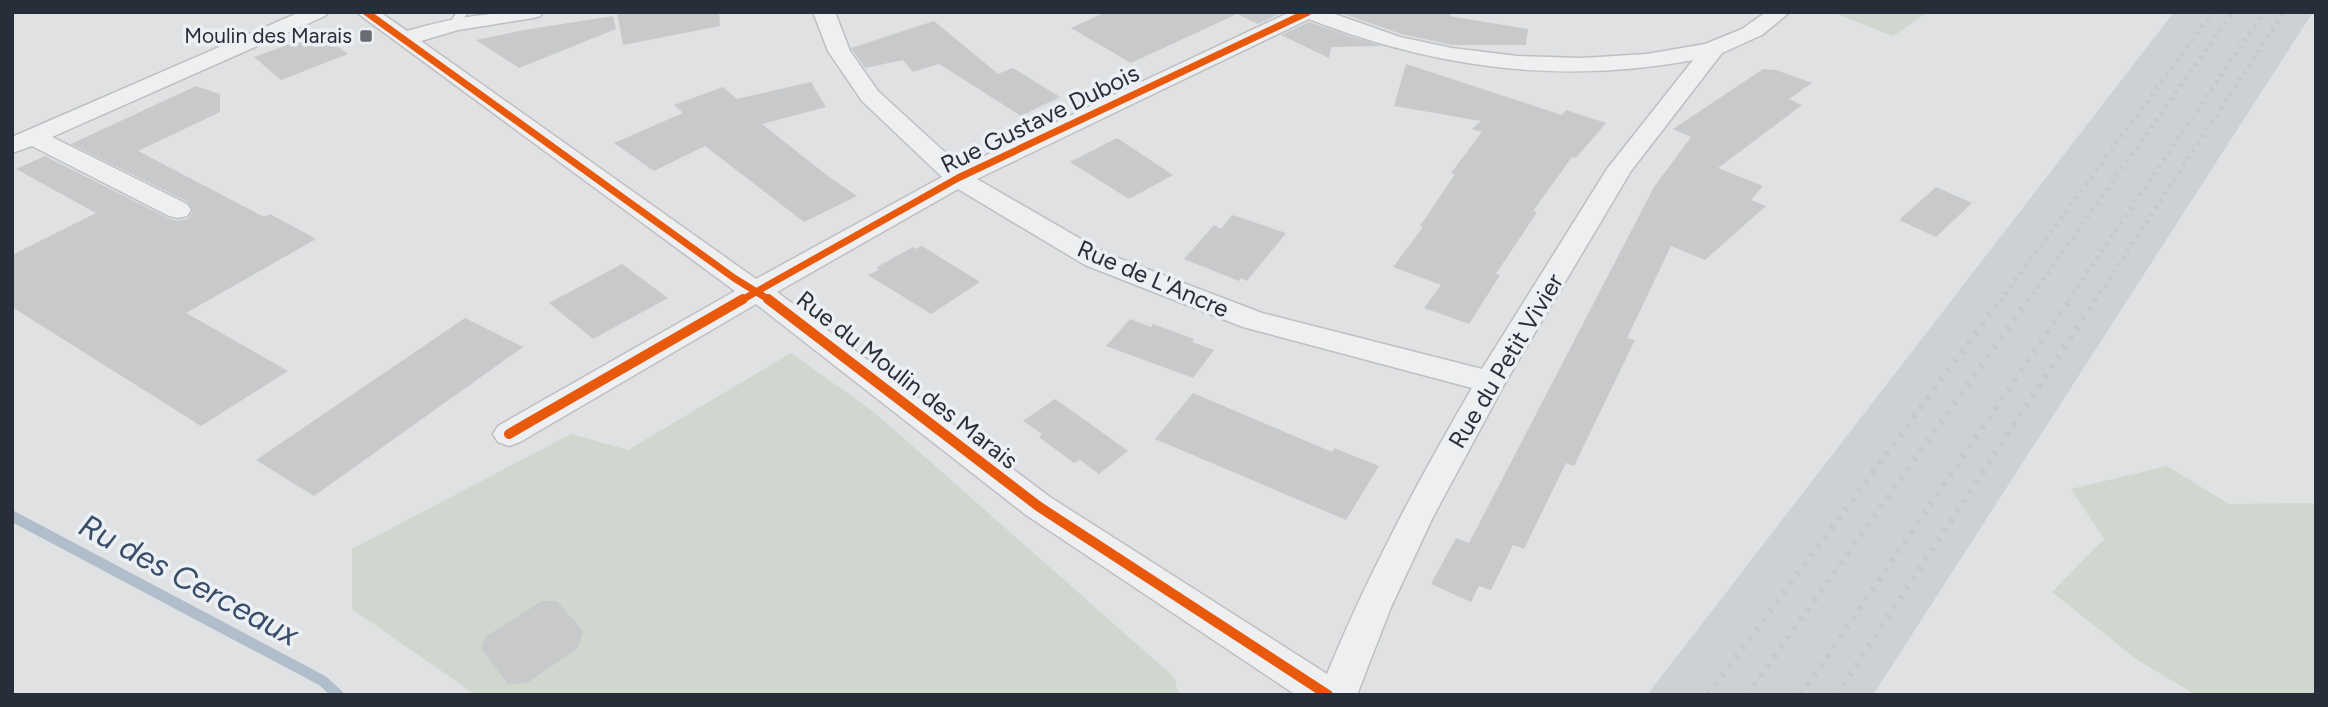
<svg xmlns="http://www.w3.org/2000/svg" width="2328" height="707" font-family="Figtree,sans-serif">
	<style>
		.built { fill: #cdd0d5 }
		.green { fill: #cfd7cf }
		.lines { fill: none; stroke-linecap: round; stroke-linejoin: round }
		.stream { stroke: #b0bdcb; stroke-width: 11 }
		.building { fill: #c7c9cb }
		.service-casing { stroke: #bdbfc1; stroke-width: 3 }
		.minor-casing { stroke: #bdbfc1; stroke-width: 3 }
		.service { fill: #eeeff0; fill-rule: evenodd }
		.minor { fill: #eeeff0; fill-rule: evenodd }
		.rail-far1 { stroke: #c7c8ca; stroke-width: 4.5; stroke-dasharray: 2.5 6; stroke-linecap: butt }
		.rail { stroke: #c7c8ca; stroke-width: 6; stroke-dasharray: 3.5 8; stroke-linecap: butt }
		.cycleway-far1-casing { stroke: #eceff3; stroke-width: 10 }
		.cycleway-casing { stroke: #eceff3; stroke-width: 14 }
		.cycleway-far1 { stroke: #e8590c; stroke-width: 7 }
		.cycleway { stroke: #e8590c; stroke-width: 10 }
		.poi-dot { fill: #686d74; stroke: #eceff3; stroke-width: 2.5 }
		.labels { text-anchor: middle; stroke-width: 7; stroke-linejoin: round; paint-order: stroke }
		.far-poi-label { font-size: 21px; fill: #282e39; stroke: #eceff3; text-anchor: end }
		.street-label { font-size: 24px; fill: #282e39; stroke: #eceff3 }
		.near-water-label { font-size: 32px; font-style: italic; fill: #374d68; stroke: #eceff3 }
	</style>
	<rect width="100%" height="100%" fill="#dfe1e3"/>
	<polygon class="built" points="2174,12 2313,12 1873,695 1647,695"/>
	<g class="green">
		<polygon points="1832,12 1928,12 1893,36"/>
		<polygon points="791,353 874,412 1174,677 1179,695 476,695 352,609 352,549 571,434 628,450"/>
		<polygon points="2167,466 2229,504 2316,503 2316,695 2196,695 2139,661 2052,592 2104,539 2071,489"/>
	</g>
	<g class="lines">
		<polyline class="stream" points="12,516 323,681 338,695"/>
	</g>
	<g class="building">
		<polygon points="617,12 719,12 720,26 623,45"/>
		<polygon points="1106,12 1283,12 1258,24 1237,14 1131,63 1071,28"/>
		<polygon points="1338,12 1455,12 1449,16 1528,29 1526,45 1452,45 1401,34"/>
		<polygon points="613,16 616,29 519,68 476,40 524,30"/>
		<polygon points="934,21 998,74 1013,68 1060,97 1021,116 939,64 913,72 903,60 865,68 851,48"/>
		<polygon points="1309,22 1355,38 1382,46 1331,47 1329,58 1281,35"/>
		<polygon points="320,33 348,54 281,80 254,57"/>
		<polygon points="1406,64 1562,115 1566,110 1606,123 1576,158 1572,157 1533,211 1537,212 1496,274 1500,275 1469,324 1424,308 1441,285 1393,267 1423,227 1420,226 1455,174 1451,173 1482,132 1472,129 1481,121 1394,106"/>
		<polygon points="1763,69 1776,70 1812,83 1789,99 1802,105 1718,168 1763,186 1751,200 1766,206 1705,260 1671,246 1627,338 1635,340 1574,466 1566,463 1524,549 1513,545 1491,590 1479,586 1471,602 1431,584 1456,538 1469,543 1654,187 1691,137 1673,129"/>
		<polygon points="811,82 826,107 762,124 829,177 857,196 804,222 705,146 654,171 614,143 683,113 674,105 723,87 737,99"/>
		<polygon points="196,86 220,94 220,112 138,151 264,217 270,214 316,239 186,313 288,371 201,426 12,307 12,255 96,213 16,169 45,156 168,218 177,221 188,219 193,211 188,202 71,144"/>
		<polygon points="1117,138 1173,175 1129,199 1070,162"/>
		<polygon points="1936,187 1972,203 1936,237 1899,220"/>
		<polygon points="1232,215 1286,233 1247,281 1241,278 1239,281 1184,259 1214,225 1221,229"/>
		<polygon points="922,246 980,282 931,314 868,275 879,270 877,267 913,247 915,249"/>
		<polygon points="622,264 668,298 593,339 549,303"/>
		<polygon points="465,318 523,347 314,496 256,460"/>
		<polygon points="1130,319 1151,327 1153,324 1194,339 1192,342 1214,350 1193,378 1106,346"/>
		<polygon points="1193,393 1332,452 1334,448 1379,466 1346,520 1155,439"/>
		<polygon points="1055,399 1089,423 1128,451 1099,474 1080,460 1074,463 1039,437 1042,434 1023,421"/>
		<polygon points="542,601 557,601 583,631 578,648 527,683 508,684 481,649 485,637"/>
	</g>
	<g class="lines">
		<defs>
			<polygon id="service" points="457,12 468,12 459,26 451,26 449,24"/>
			<g id="minor">
				<polygon points="300,12 328,12 325,16 52,137 187,204 191,210 187,216 178,218 169,216 32,146 12,153 12,137"/>
				<path d="M356,12H380L407,31C459,16 490,12 543,12L540,16L533,18L458,30L421,41L756,279L942,177L862,101L828,51L813,12H835L850,51L878,91L961,167L1290,12H1329L1400,37L1452,48L1517,56L1582,58L1647,54L1705,44L1742,29L1766,12H1790L1762,35L1722,53L1631,171L1505,383L1433,517L1391,607L1357,695H1296L1026,515L756,304L520,442L509,446L498,442L493,434L498,426L735,291ZM1309,19C1434,68 1561,85 1693,60L1607,169L1482,369L1262,313L1105,253L977,179ZM958,189L1085,265L1243,327L1472,388C1418,481 1368,574 1327,674L1050,497L777,292Z"/>
			</g>
		</defs>
		<use href="#service" class="service-casing"/>
		<use href="#minor" class="minor-casing"/>
		<use href="#service" class="service"/>
		<use href="#minor" class="minor"/>
		<g class="rail-far1">
			<polyline points="2000,301 2213,12"/>
			<polyline points="2028,301 2233,12"/>
			<polyline points="2068,301 2264,12"/>
			<polyline points="2095,301 2284,12"/>
		</g>
		<g class="rail">
			<polyline points="1708,695 2001,299"/>
			<polyline points="1747,695 2029,299"/>
			<polyline points="1801,695 2070,299"/>
			<polyline points="1837,695 2096,299"/>
		</g>
		<defs>
			<g id="cycleway-far1">
				<polyline points="366,12 734,278 771,301"/>
				<polyline points="740,301 958,178 1308,12"/>
			</g>
			<g id="cycleway">
				<polyline points="768,299 1038,506 1328,695"/>
				<polyline points="509,434 743,299"/>
			</g>
		</defs>
		<use href="#cycleway-far1" class="cycleway-far1-casing"/>
		<use href="#cycleway" class="cycleway-casing"/>
		<use href="#cycleway-far1" class="cycleway-far1"/>
		<use href="#cycleway" class="cycleway"/>
	</g>
	<rect class="poi-dot" x="359" y="29" width="14" height="14" rx="3.5"/>
	<g class="labels">
		<g class="far-poi-label">
			<text x="352" y="43">Moulin des Marais</text>
		</g>
		<g class="street-label">
			<text transform="translate(1040 119) rotate(-26)" y="8">Rue Gustave Dubois</text>
			<text transform="translate(1153 279) rotate(23)" y="8">Rue de L'Ancre</text>
			<text transform="translate(1506 361) rotate(-59)" y="8">Rue du Petit Vivier</text>
			<text transform="translate(907 380) rotate(38)" y="8">Rue du Moulin des Marais</text>
		</g>
		<g class="near-water-label">
			<text transform="translate(189 580) rotate(28)" y="11">Ru des Cerceaux</text>
		</g>
	</g>
	<rect width="2328" height="707" fill="none" stroke="#282e39" stroke-width="28"/>
</svg>
